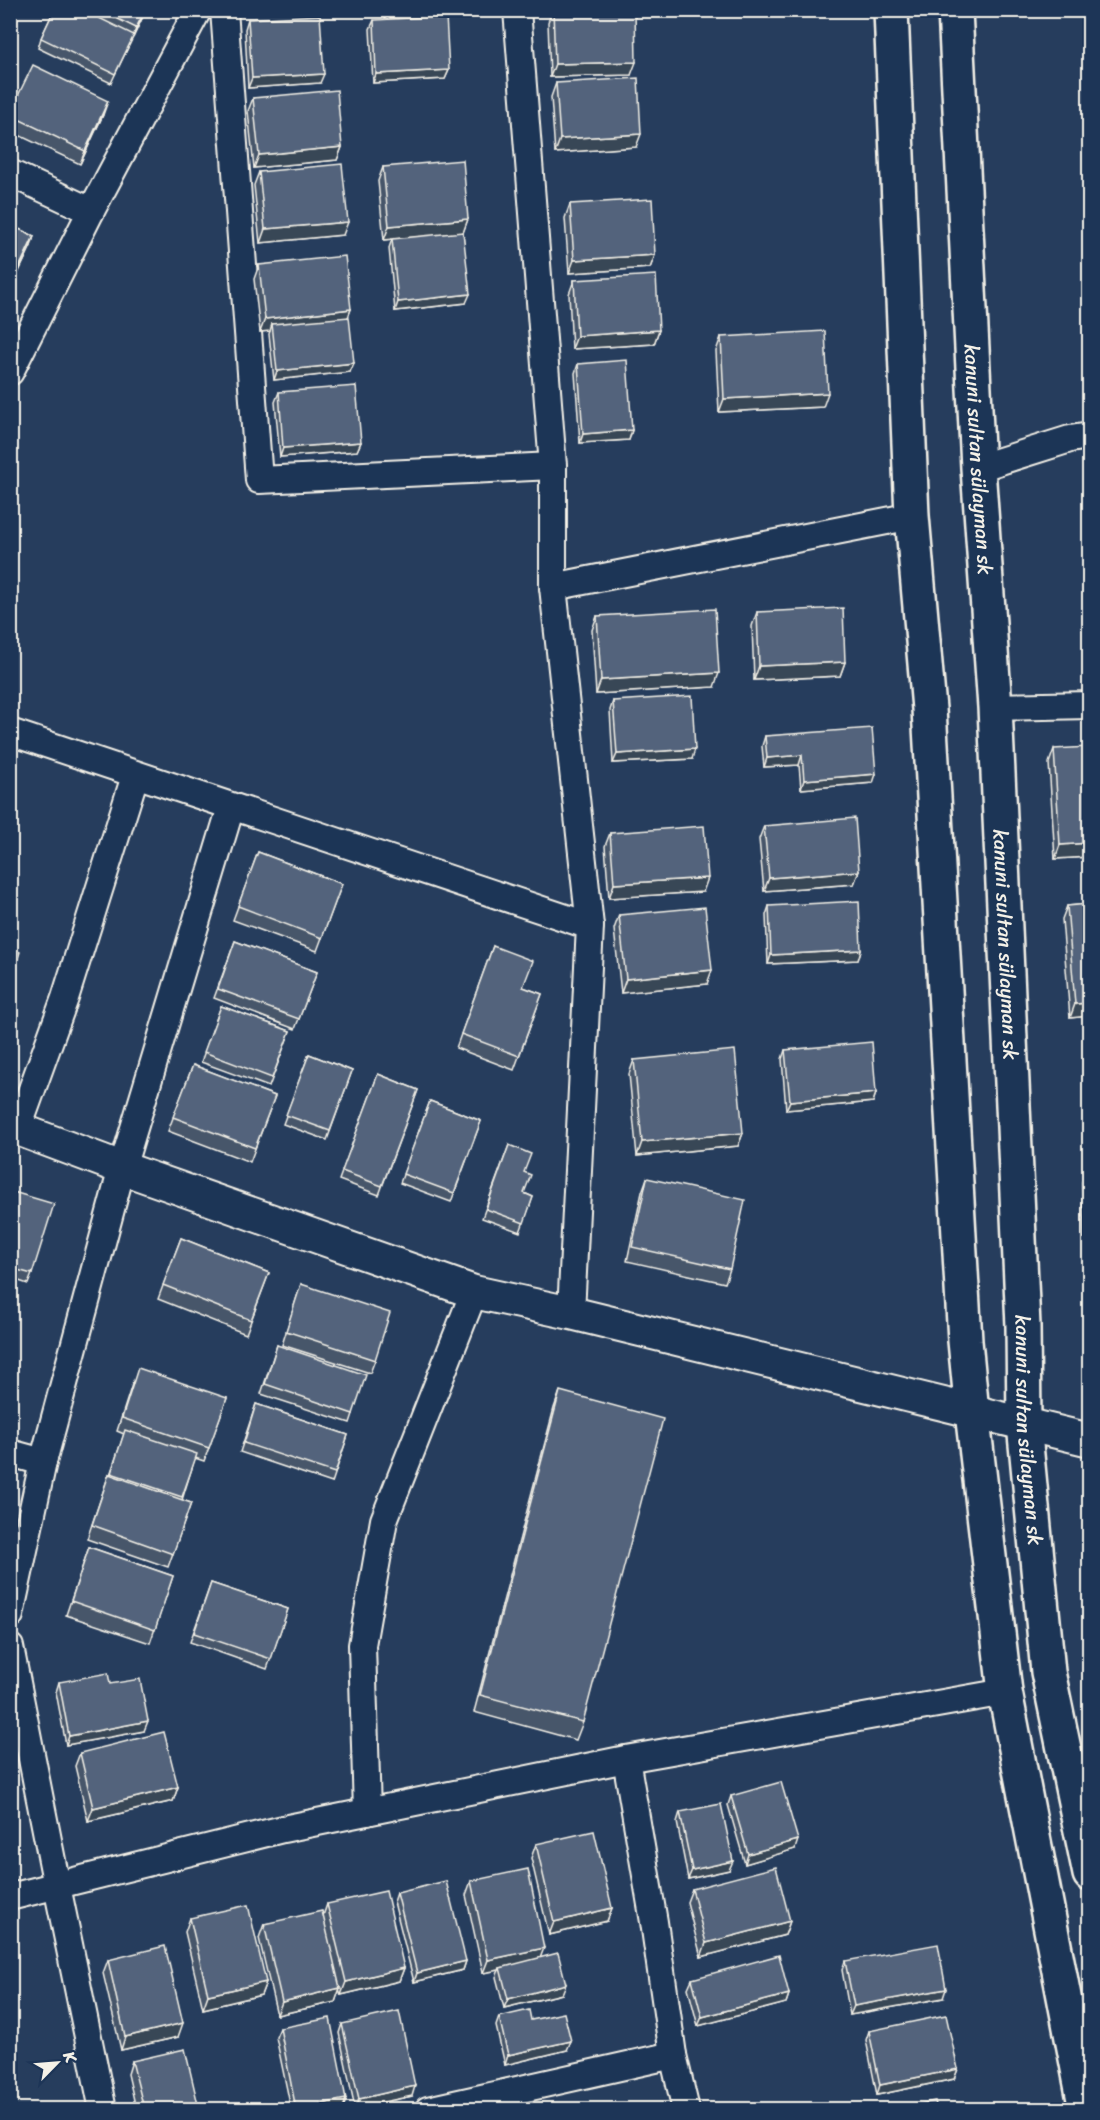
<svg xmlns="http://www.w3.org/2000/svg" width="1100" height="2120" font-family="Sriracha,sans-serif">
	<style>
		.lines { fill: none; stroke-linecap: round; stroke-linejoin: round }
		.minor-casing { stroke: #f4f1e8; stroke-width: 30 }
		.tertiary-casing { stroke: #f4f1e8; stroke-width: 36 }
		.secondary-casing { stroke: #f4f1e8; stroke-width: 38 }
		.minor { stroke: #1d3557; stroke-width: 26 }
		.tertiary { stroke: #1d3557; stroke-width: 32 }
		.secondary { stroke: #1d3557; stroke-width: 33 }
		.wall { fill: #47566a; stroke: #f4f1e8; stroke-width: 1.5 }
		.shaded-wall { fill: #394656; stroke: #f4f1e8; stroke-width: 1.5 }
		.building { fill: #52647b; stroke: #f4f1e8; stroke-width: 1.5 }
		.labels { text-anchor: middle; stroke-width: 5; stroke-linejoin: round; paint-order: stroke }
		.street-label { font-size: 20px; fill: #f4f1e8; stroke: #1d3557 }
	</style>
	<rect width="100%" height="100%" fill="#263d5d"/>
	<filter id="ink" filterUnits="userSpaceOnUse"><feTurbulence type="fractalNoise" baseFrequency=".0167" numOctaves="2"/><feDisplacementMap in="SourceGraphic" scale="12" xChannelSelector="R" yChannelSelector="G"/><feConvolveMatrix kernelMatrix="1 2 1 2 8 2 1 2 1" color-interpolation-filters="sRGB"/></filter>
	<g filter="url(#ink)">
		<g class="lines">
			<defs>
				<g id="minor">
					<polyline points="224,10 259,480 553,466"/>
					<polyline points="517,10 553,466 553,587 590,926 571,1313"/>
					<polyline points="10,173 91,211"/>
					<polyline points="10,372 91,211 198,10"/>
					<polyline points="978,468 1070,439 1090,436"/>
					<polyline points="553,587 912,516"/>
					<polyline points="995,707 1090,705"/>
					<polyline points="10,732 590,926"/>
					<polyline points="18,1128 65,998 135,776"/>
					<polyline points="10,1453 43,1462"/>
					<polyline points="10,1615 43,1462 122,1168 231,807"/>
					<polyline points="10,1647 57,1886 103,2110"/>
					<polyline points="626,1759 654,1922 673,2055 686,2110"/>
					<polyline points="367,1812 362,1645 384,1520 474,1292"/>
					<polyline points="10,1897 283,1829 626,1759 1005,1692"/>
					<polyline points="428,2110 673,2055"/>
				</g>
				<polyline id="tertiary" points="10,1126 122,1168 474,1292 571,1313 1090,1440"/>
				<g id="secondary">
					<polyline points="891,10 912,516 929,709 965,1341 972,1412 1005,1692 1086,2110"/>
					<path id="s1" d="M955,10L978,468L995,707L1023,1326L1024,1424L1048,1672L1090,1874"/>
				</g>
			</defs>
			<use href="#minor" class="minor-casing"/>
			<use href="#tertiary" class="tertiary-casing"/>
			<use href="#secondary" class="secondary-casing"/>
			<use href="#minor" class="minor"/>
			<use href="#tertiary" class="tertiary"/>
			<use href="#secondary" class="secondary"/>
		</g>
		<g class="wall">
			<polygon points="54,10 146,10 111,83 38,48 41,38"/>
			<polygon points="550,10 635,10 631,75 550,77 548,22 552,11"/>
			<polygon points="248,19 320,83 248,88 245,29"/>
			<polygon points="374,20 449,70 445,79 373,83 370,29"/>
			<polygon points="556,83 636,147 555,153 551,97"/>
			<polygon points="253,98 342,147 337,160 254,168 248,111"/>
			<polygon points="10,112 103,115 80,164 10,131"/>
			<polygon points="383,167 468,219 463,232 466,303 395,311 389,248 392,239 384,240 378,181"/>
			<polygon points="259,172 343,235 260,243 254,185"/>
			<polygon points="570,204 655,255 650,268 569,273 565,218"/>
			<polygon points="10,225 34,236 31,246 13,284 10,283"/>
			<polygon points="259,265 351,309 348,317 350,372 274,380 269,334 270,331 260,332 254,279"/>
			<polygon points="574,280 659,330 654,344 572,349 569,294"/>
			<polygon points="721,337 823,407 719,412 716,351"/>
			<polygon points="578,364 632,430 629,440 580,443 575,373"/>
			<polygon points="279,392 361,442 357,451 280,457 275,402"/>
			<polygon points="757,612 845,662 840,676 754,680 752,626"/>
			<polygon points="597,616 714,687 596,694 592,630"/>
			<polygon points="613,701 692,759 613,763 610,710"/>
			<polygon points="765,736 873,783 801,789 799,765 764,767 762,746"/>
			<polygon points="1054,749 1089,857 1055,859 1049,763"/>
			<polygon points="764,826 859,871 854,884 764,891 759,839"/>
			<polygon points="610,833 703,892 609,898 605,846"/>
			<polygon points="258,852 342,884 317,951 233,920"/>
			<polygon points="1089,904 1089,1016 1070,1018 1062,919 1067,906"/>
			<polygon points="769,906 861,950 858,960 768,964 766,915"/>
			<polygon points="619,915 707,984 621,993 614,929"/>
			<polygon points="235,941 317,972 295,1029 214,998"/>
			<polygon points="493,946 523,987 542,994 514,1070 456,1048"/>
			<polygon points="221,1006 290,1031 269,1087 201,1062"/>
			<polygon points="785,1050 876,1093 873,1102 786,1110 782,1059"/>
			<polygon points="309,1054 352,1071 327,1140 283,1124"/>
			<polygon points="634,1060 743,1133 738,1146 637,1156 629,1074"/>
			<polygon points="193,1065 275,1096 250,1162 168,1131"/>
			<polygon points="378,1074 418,1090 379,1195 339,1180"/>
			<polygon points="430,1101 481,1121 451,1202 400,1183"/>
			<polygon points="509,1145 524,1172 524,1193 533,1197 520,1232 482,1218"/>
			<polygon points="1087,1168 1089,1238 1084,1238 1082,1182"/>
			<polygon points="647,1178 730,1269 725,1283 627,1261 642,1192"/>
			<polygon points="10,1191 32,1274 28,1284 10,1278"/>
			<polygon points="181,1238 269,1273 246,1334 158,1299"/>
			<polygon points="301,1284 375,1360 370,1373 282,1345"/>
			<polygon points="277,1345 353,1414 350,1423 261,1394"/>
			<polygon points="133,1381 227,1398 204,1461 195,1458 182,1500 191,1503 168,1567 87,1539 109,1474 110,1475 124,1434 117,1431"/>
			<polygon points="560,1391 583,1722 576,1740 474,1712 554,1408"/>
			<polygon points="256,1404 348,1435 332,1483 240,1452"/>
			<polygon points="89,1547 173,1576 150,1643 66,1615"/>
			<polygon points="211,1583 288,1609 267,1669 190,1642"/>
			<polygon points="59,1682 110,1684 144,1731 66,1745 56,1692"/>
			<polygon points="80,1753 178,1787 173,1801 88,1821 75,1766"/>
			<polygon points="731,1796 795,1849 745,1864 728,1805"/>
			<polygon points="680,1812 729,1870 688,1879 677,1822"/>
			<polygon points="536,1844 612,1908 607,1921 549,1935 531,1858"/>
			<polygon points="471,1881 541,1958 562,1994 504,2008 496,1977 499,1970 483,1973 466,1895"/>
			<polygon points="692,1889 790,1921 785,1935 701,1957 687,1902"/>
			<polygon points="397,1893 466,1961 463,1970 414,1982 394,1902"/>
			<polygon points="327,1904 404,1968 399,1981 341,1995 339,1989 335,2002 277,2015 259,1938 264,1924 323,1916"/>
			<polygon points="190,1918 266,1982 261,1995 203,2009 185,1932"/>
			<polygon points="108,1960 178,2037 121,2050 103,1973"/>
			<polygon points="845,1961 943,1998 850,2015 842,1970"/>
			<polygon points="692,1979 789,1994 786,2003 698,2026 688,1988"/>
			<polygon points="499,2017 567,2050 505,2065 496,2026"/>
			<polygon points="342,2024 412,2096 355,2108 339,2033"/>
			<polygon points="280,2028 346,2099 343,2108 336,2109 291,2109 276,2037"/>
			<polygon points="869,2031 958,2069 954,2079 877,2095 866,2040"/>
			<polygon points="132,2061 199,2109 136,2109 128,2074"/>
		</g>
		<g class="shaded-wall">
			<polygon points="145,10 146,10 133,38 136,28"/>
			<polygon points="636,62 631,75 550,77 555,64"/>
			<polygon points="449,70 445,79 373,83 376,74"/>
			<polygon points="324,74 320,83 248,88 252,78"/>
			<polygon points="108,101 103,115 80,164 85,151"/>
			<polygon points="641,134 636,147 555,153 560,139"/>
			<polygon points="342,147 337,160 254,168 259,155"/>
			<polygon points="468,219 463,233 384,240 389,226"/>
			<polygon points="348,222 343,235 260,243 265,229"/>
			<polygon points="34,236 31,246 13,284 16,274"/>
			<polygon points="655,255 650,268 569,273 574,260"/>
			<polygon points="470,294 466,303 395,311 398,302"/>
			<polygon points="351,309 346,323 272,324 270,331 260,332 265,319"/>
			<polygon points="659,330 654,344 572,349 577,336"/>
			<polygon points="354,363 350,372 274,380 277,371"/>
			<polygon points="828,393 823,407 719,412 724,399"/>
			<polygon points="632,430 629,440 580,443 583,434"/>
			<polygon points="361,442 357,451 280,457 283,448"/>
			<polygon points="845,662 840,676 754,680 759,666"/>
			<polygon points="719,673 714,687 596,694 601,680"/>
			<polygon points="695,749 692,759 613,763 617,754"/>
			<polygon points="802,755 799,765 764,767 767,758"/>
			<polygon points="876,774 873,783 801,789 804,780"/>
			<polygon points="1089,843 1089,857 1055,859 1060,845"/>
			<polygon points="859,871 854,884 764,891 769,878"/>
			<polygon points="708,878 703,892 609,898 614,884"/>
			<polygon points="861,950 858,960 768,964 771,955"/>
			<polygon points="712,970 707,984 621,993 626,979"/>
			<polygon points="1089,1003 1089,1016 1070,1018 1075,1004"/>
			<polygon points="876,1093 873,1102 786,1110 790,1101"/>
			<polygon points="743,1133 738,1146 637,1156 642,1142"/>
			<polygon points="1089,1224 1089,1238 1084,1238"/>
			<polygon points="148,1721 144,1731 66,1745 69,1736"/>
			<polygon points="178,1787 173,1801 88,1821 93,1808"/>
			<polygon points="798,1840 795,1849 745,1864 748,1854"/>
			<polygon points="733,1861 729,1870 688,1879 692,1870"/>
			<polygon points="612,1908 607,1921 549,1935 554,1922"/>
			<polygon points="790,1921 785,1935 701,1957 706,1943"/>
			<polygon points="544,1948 539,1961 500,1968 499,1970 483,1973 488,1960"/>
			<polygon points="466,1961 463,1970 414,1982 417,1973"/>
			<polygon points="404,1968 399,1981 341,1995 346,1982"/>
			<polygon points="266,1982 261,1995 203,2009 208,1995"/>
			<polygon points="566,1984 562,1994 504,2008 508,1999"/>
			<polygon points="340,1988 335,2002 277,2015 282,2002"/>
			<polygon points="946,1989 943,1998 850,2015 854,2006"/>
			<polygon points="789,1994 786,2003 698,2026 702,2017"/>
			<polygon points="183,2023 178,2037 121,2050 125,2037"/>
			<polygon points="571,2041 567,2050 505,2065 508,2055"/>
			<polygon points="958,2069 954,2079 877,2095 880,2085"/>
			<polygon points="415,2086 412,2096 355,2108 359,2099"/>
			<polygon points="346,2099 343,2108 336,2109 296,2109"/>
		</g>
		<g class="building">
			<polygon points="54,10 83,10 134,35 115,74 41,38"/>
			<polygon points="100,10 145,10 136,28"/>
			<polygon points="553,10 635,10 636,62 555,64"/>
			<polygon points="320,15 324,74 252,78 248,19"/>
			<polygon points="446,16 449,70 376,74 374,20"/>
			<polygon points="33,65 108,101 85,151 10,115 10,112"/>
			<polygon points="638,78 641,134 560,139 556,83"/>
			<polygon points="337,90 342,147 259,155 253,98"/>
			<polygon points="463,160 468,219 389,226 383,167"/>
			<polygon points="342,164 348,222 265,229 259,172"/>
			<polygon points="652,199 655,255 574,260 570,204"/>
			<polygon points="10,225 34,236 16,274 10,272"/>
			<polygon points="463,232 470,294 398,302 392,239"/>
			<polygon points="345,256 351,309 265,319 259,265"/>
			<polygon points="656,275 659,330 577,336 574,280"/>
			<polygon points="349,317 354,363 277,371 272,324"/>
			<polygon points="825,331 828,393 724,399 721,337"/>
			<polygon points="627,360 632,430 583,434 578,364"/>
			<polygon points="356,386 361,442 283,448 279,392"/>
			<polygon points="843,608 845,662 759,666 757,612"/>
			<polygon points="715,609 719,673 601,680 597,616"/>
			<polygon points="692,696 695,749 617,754 613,701"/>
			<polygon points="872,728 876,774 804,780 802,755 767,758 765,736"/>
			<polygon points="1089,747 1089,843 1060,845 1054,749"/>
			<polygon points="10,785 13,786 10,794"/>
			<polygon points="855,818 859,871 769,878 764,826"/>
			<polygon points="704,826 708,878 614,884 610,833"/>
			<polygon points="258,852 342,884 322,938 238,906"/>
			<polygon points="859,901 861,950 771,955 769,906"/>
			<polygon points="1089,904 1089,1003 1075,1004 1067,906"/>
			<polygon points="705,907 712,970 626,979 619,915"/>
			<polygon points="235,941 317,972 299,1019 218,989"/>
			<polygon points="493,946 533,961 523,987 542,994 519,1056 461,1034"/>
			<polygon points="10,949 20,952 10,982"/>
			<polygon points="221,1006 290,1031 272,1078 204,1052"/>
			<polygon points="872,1042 876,1093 790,1101 785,1050"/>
			<polygon points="735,1050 743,1133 642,1142 634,1060"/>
			<polygon points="309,1054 352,1071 330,1131 286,1115"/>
			<polygon points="193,1065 275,1096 255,1148 173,1117"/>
			<polygon points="378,1074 418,1090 382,1186 342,1171"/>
			<polygon points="430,1101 481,1121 454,1193 403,1174"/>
			<polygon points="509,1145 531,1154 524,1172 531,1175 524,1193 533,1197 524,1223 486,1209"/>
			<polygon points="1087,1168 1089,1168 1089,1224"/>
			<polygon points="647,1178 745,1200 730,1269 632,1247"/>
			<polygon points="10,1191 54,1204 32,1274 10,1268"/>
			<polygon points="181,1238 269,1273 251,1320 163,1285"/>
			<polygon points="301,1284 390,1313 375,1360 286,1331"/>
			<polygon points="277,1345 366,1375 353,1414 265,1384"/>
			<polygon points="138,1368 227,1398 209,1448 122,1418"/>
			<polygon points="560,1391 663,1419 583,1722 480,1695"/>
			<polygon points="256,1404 348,1435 335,1473 244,1443"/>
			<polygon points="125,1430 197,1454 182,1497 111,1473"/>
			<polygon points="109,1474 191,1503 173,1554 92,1525"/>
			<polygon points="89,1547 173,1576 155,1630 71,1601"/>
			<polygon points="211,1583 288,1609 271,1659 194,1633"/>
			<polygon points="108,1673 110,1684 140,1679 148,1721 69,1736 59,1682"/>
			<polygon points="164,1732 178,1787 93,1808 80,1753"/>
			<polygon points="781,1782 798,1840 748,1854 731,1796"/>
			<polygon points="721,1804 733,1861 692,1870 680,1812"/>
			<polygon points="594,1831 612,1908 554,1922 536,1844"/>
			<polygon points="776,1867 790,1921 706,1943 692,1889"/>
			<polygon points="528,1869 544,1948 488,1960 471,1881"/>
			<polygon points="446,1881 466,1961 417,1973 397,1893"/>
			<polygon points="386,1891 404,1968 346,1982 327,1904"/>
			<polygon points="248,1905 266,1982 208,1995 190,1918"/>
			<polygon points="322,1911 340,1988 282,2002 264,1924"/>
			<polygon points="938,1944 946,1989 854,2006 845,1961"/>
			<polygon points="165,1946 183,2023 125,2037 108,1960"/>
			<polygon points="558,1953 566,1984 508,1999 500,1968"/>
			<polygon points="779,1955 789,1994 702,2017 692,1979"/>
			<polygon points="529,2010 531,2020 564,2013 571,2041 508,2055 499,2017"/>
			<polygon points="399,2011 415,2086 359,2099 342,2024"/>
			<polygon points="946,2015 958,2069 880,2085 869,2031"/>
			<polygon points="330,2018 346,2099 296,2109 280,2028"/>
			<polygon points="185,2049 199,2109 144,2109 132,2061"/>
			<polygon points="935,2101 937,2109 896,2109"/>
			<polygon points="604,2107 605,2109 593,2109"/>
		</g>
	</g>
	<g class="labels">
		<g class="street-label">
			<text dy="7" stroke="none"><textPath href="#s1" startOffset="450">kanuni sultan sülayman sk</textPath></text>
			<text dy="7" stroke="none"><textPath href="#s1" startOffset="936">kanuni sultan sülayman sk</textPath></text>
			<text dy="7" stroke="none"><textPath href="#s1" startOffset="1422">kanuni sultan sülayman sk</textPath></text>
		</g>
	</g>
	<rect width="1100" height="2120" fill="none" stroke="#1d3557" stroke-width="36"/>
	<rect x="18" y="18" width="1064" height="2084" fill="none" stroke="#f4f1e8" stroke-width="2" filter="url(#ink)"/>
	<g transform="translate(57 2063) rotate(65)" stroke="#1d3557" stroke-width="4.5" paint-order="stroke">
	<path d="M0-4.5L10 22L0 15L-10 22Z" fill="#f4f1e8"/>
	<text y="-9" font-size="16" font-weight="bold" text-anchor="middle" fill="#f4f1e8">K</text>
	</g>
</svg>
